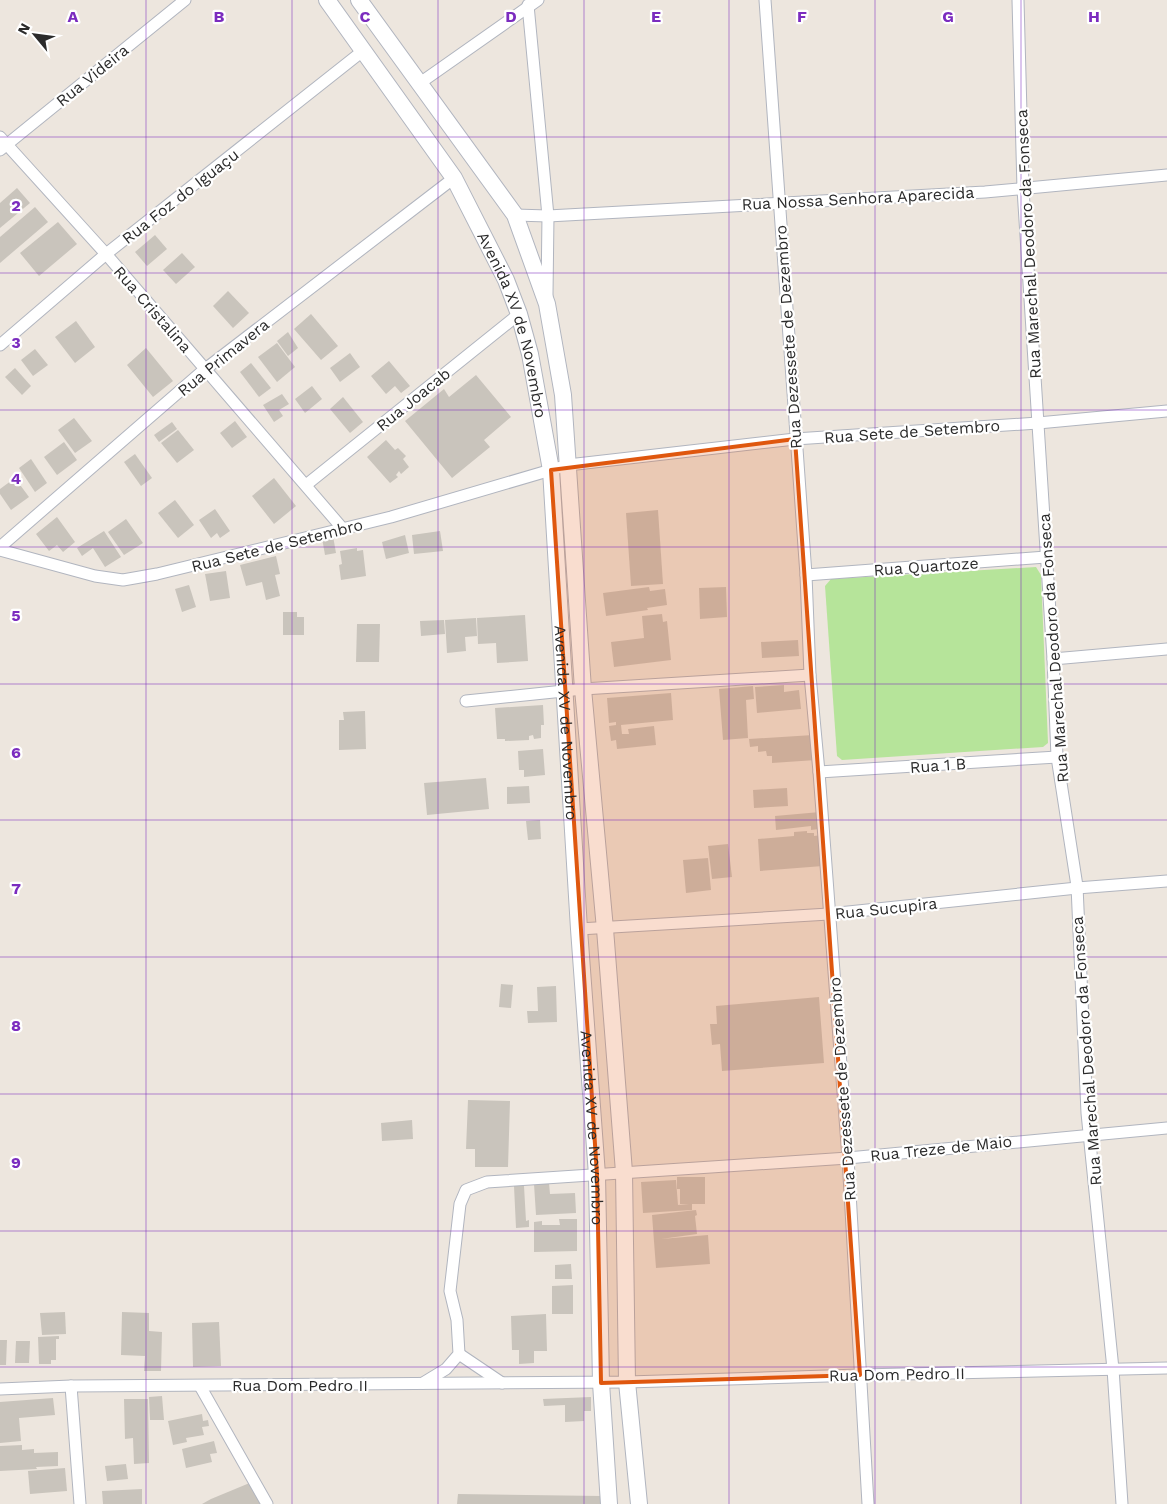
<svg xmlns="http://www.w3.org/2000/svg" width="1167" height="1504" font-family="'Work Sans',sans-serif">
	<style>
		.green { fill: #b6e49a }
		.building { fill: #c9c4bc }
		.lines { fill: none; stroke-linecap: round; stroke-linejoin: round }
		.minor-casing { stroke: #b1b5bf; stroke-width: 13 }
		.secondary-casing { stroke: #b1b5bf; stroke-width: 18 }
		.minor { stroke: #fff; stroke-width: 11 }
		.secondary { stroke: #fff; stroke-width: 16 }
		.marked { fill: #df570e; fill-opacity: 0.2; stroke: #df570e; stroke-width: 4; stroke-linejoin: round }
		.grid { fill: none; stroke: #7b2cbf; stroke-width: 1; stroke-opacity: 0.55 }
		.labels { text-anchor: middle; stroke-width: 4.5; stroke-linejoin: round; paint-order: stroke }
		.street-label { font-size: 16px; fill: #2b2b2b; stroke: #fff }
		.grid-label { font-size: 16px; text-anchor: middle; font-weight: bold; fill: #7b2cbf; stroke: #fff; stroke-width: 4.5; stroke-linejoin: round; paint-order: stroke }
	</style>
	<rect width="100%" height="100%" fill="#ede6de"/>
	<polygon class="green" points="1036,567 1041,575 1048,743 1043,747 842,760 837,756 825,586 831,579"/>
	<g class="building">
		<polygon points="17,188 30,203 0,228 0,203"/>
		<polygon points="35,207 48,222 0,263 0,237"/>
		<polygon points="58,222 77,244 39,276 20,253"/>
		<polygon points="155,235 167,249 147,266 135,252"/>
		<polygon points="182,253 195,267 176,284 163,270"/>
		<polygon points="228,291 249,313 233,328 213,306"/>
		<polygon points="311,314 338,346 321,360 294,329"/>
		<polygon points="76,321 95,347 75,363 55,337"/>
		<polygon points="288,332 298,348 288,356 277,341"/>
		<polygon points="277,343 295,367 277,382 258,357"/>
		<polygon points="146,348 173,381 153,397 127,365"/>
		<polygon points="35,349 48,365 33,376 21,360"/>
		<polygon points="350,353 360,367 340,382 330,368"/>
		<polygon points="389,361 410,386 401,393 395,386 386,394 371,376"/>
		<polygon points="251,363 271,388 259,397 240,372"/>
		<polygon points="15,368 31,386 22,395 5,377"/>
		<polygon points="476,375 511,417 484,440 490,447 452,478 405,421 444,389 449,397"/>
		<polygon points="312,386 322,399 305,413 295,399"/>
		<polygon points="282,394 289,404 279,410 283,416 274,422 263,405"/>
		<polygon points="343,397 363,422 350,433 330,409"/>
		<polygon points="74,418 92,441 75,453 58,430"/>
		<polygon points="235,421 247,437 232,448 220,433"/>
		<polygon points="172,422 177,429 159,442 154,435"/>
		<polygon points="178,430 194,450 177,463 161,443"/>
		<polygon points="386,440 395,450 398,448 406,456 403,459 409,467 401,474 399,471 396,475 398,477 390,483 367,457"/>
		<polygon points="64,442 77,460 57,475 44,457"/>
		<polygon points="135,454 152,478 141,486 124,462"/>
		<polygon points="31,459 47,483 35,492 19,468"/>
		<polygon points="15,478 29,497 11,510 0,494 0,489"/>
		<polygon points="274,478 296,506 274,524 252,496"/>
		<polygon points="175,500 194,525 178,538 158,513"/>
		<polygon points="215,509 230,531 220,538 217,533 211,538 199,520"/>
		<polygon points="658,510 663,584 631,586 626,513"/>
		<polygon points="57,517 75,542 63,552 57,545 49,551 36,534"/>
		<polygon points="126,519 143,543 124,555 108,532"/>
		<polygon points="104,531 121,557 105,567 93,548 82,556 77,548"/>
		<polygon points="440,531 443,551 414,554 412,535"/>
		<polygon points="405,535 409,553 386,559 382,542"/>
		<polygon points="333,536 336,553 325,555 322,538"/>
		<polygon points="357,548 357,551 363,550 366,576 341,580 339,565 342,564 340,551"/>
		<polygon points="276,556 280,574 275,575 280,596 266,600 262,582 246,586 240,565"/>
		<polygon points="226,571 230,598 210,601 205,574"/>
		<polygon points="189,585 196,607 182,612 175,589"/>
		<polygon points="649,587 650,591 665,589 667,605 647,608 648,610 606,616 603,593"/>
		<polygon points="726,587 727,617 700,619 699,588"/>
		<polygon points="283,612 297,612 297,617 304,617 304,635 283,635"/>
		<polygon points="662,614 663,622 667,621 671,660 614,667 611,642 644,638 642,616"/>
		<polygon points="525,615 528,661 497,663 496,643 478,644 477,618"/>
		<polygon points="476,618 477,636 465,637 466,651 447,653 445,620"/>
		<polygon points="444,620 445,634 421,636 420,621"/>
		<polygon points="357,624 380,624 379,662 356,662"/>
		<polygon points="798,640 799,656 762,658 761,642"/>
		<polygon points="784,685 784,692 799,690 801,709 757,713 755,687"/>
		<polygon points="753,686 754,699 746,700 748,738 723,740 719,689"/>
		<polygon points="671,693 673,720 621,725 622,734 629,734 628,729 654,726 656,745 617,749 616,740 611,741 609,726 616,725 616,722 609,723 607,698"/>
		<polygon points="543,705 544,725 541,725 541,738 534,739 533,735 529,736 529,740 505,741 505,739 497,739 495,708"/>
		<polygon points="365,711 366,749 339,750 339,720 344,720 343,712"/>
		<polygon points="813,735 816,760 772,763 772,756 767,756 766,751 758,752 758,746 750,747 749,739"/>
		<polygon points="543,749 545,775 524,777 524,770 519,770 518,751"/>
		<polygon points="486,778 489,809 427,815 424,783"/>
		<polygon points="529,786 530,803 507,804 507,787"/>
		<polygon points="787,788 788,806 754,808 753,790"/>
		<polygon points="820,812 819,829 811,830 811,826 776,830 775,816"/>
		<polygon points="540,820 541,839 528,840 526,821"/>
		<polygon points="807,831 807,833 814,833 814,836 821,835 823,866 760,871 758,839 794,836 794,832"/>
		<polygon points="728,844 732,877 712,879 708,846"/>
		<polygon points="708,858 711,890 686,893 683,860"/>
		<polygon points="501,984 513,985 511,1008 499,1007"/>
		<polygon points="556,986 557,1022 528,1023 527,1011 538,1011 537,987"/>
		<polygon points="819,997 824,1063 722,1071 720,1044 712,1045 710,1024 717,1024 716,1006"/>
		<polygon points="468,1100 510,1101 508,1167 475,1167 475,1149 466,1149"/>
		<polygon points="412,1120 413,1139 382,1141 381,1123"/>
		<polygon points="677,1177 705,1177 705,1204 692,1204 692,1210 643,1213 641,1182 676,1180 678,1205 689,1204 680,1204 680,1189 677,1189"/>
		<polygon points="549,1183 550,1194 575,1193 576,1213 536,1215 534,1184"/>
		<polygon points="514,1186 524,1186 526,1221 529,1220 529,1227 516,1228"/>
		<polygon points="696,1210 697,1215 695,1216 697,1234 661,1239 708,1235 710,1264 656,1268 652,1215"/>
		<polygon points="559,1219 577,1219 577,1251 534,1252 534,1222 542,1221 542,1225 560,1225"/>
		<polygon points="571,1264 572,1279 555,1279 555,1265"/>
		<polygon points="573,1285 573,1314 552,1314 552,1286"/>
		<polygon points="65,1312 66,1334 42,1335 40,1313"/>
		<polygon points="122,1312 149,1313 149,1331 162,1332 161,1371 144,1371 145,1356 121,1355"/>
		<polygon points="546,1314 547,1351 534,1351 534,1363 519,1364 519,1350 512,1350 511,1316"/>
		<polygon points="219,1322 221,1366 193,1367 192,1323"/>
		<polygon points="59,1336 59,1339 56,1339 56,1360 51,1360 51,1364 39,1364 38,1337"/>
		<polygon points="0,1340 7,1340 6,1365 0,1365"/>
		<polygon points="16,1341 30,1341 29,1363 15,1363"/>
		<polygon points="162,1396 164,1420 150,1420 149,1397"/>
		<polygon points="591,1397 591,1411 584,1411 584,1421 565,1422 565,1405 544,1406 543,1399"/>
		<polygon points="53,1398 55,1415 19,1418 21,1441 0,1443 0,1402"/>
		<polygon points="124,1399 148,1399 149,1463 134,1464 133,1438 125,1439"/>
		<polygon points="202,1414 203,1421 208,1420 209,1426 202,1427 204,1435 186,1438 187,1442 173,1445 168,1421"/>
		<polygon points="214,1441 217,1453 210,1454 212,1462 186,1468 182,1449"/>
		<polygon points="22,1445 22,1450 34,1449 34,1453 58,1452 58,1466 36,1467 37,1469 0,1471 0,1446"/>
		<polygon points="126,1464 128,1479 107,1481 105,1466"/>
		<polygon points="65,1468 67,1491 30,1494 28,1471"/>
		<polygon points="252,1482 260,1504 202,1504 211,1499"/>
		<polygon points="142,1489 142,1504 103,1504 102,1491"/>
		<polygon points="458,1494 601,1496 601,1504 457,1504"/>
	</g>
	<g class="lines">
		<defs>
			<g id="minor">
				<polyline points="765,0 806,575 810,675 819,772 848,1158 868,1504"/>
				<polyline points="1018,0 1023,189 1053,659 1057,757 1077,886 1087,1113 1113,1369 1122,1504"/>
				<polyline points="528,5 548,216 547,295"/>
				<polyline points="420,83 538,0"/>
				<polyline points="0,137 106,254 343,529"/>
				<polyline points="0,150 185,0"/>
				<polyline points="515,215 548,216 985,192 1167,175"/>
				<polyline points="0,345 106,254 364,50"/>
				<polyline points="306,485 519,314"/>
				<polyline points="0,547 204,370 454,178"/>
				<polyline points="0,550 95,576 123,580 157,574 391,517 568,465 795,439 1038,423 1167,411"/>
				<polyline points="806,575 1046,557"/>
				<polyline points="1053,659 1167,649"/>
				<polyline points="466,701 583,689 810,675"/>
				<polyline points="819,772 1057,757"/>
				<polyline points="579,929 829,914 1077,888 1167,881"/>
				<polyline points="459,1354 502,1383"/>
				<polyline points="423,1383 446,1369 459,1354 457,1320 450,1291 460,1204 466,1190 487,1182 848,1158 1167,1128"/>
				<polyline points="71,1386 80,1504"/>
				<polyline points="200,1386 267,1504"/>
				<polyline points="0,1389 71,1386 627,1382 860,1375 1167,1368"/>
			</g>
			<g id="secondary">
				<path id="s1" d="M327,0L454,178L506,280L519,314L530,354L551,470L579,929L597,1175L601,1383L609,1504"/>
				<polyline points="359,0 515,215 547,304 563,395 583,689 605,929 624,1172 627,1382 639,1504"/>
			</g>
		</defs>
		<use href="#minor" class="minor-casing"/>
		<use href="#secondary" class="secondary-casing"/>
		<use href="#minor" class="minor"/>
		<use href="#secondary" class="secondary"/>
	</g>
	<path class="marked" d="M795,439L860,1375L601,1383L597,1175L551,470Z"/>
	<path class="grid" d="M146,0V1504M292,0V1504M438,0V1504M584,0V1504M729,0V1504M875,0V1504M1021,0V1504M0,137H1167M0,273H1167M0,410H1167M0,547H1167M0,684H1167M0,820H1167M0,957H1167M0,1094H1167M0,1231H1167M0,1367H1167"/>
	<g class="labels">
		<g class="street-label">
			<text transform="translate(92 75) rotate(-39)" y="6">Rua Videira</text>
			<text transform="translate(180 196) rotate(-38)" y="6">Rua Foz do Iguaçu</text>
			<text transform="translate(858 198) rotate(-3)" y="6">Rua Nossa Senhora Aparecida</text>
			<text transform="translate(1028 244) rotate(-93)" y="6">Rua Marechal Deodoro da Fonseca</text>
			<text transform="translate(153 309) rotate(49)" y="6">Rua Cristalina</text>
			<text dy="6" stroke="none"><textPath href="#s1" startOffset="378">Avenida XV de Novembro</textPath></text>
			<text transform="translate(788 337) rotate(-94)" y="6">Rua Dezessete de Dezembro</text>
			<text transform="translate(223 357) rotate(-39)" y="6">Rua Primavera</text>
			<text transform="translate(413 399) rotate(-39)" y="6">Rua Joacab</text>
			<text transform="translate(912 431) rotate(-4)" y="6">Rua Sete de Setembro</text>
			<text transform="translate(277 545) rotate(-14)" y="6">Rua Sete de Setembro</text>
			<text transform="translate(926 566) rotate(-4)" y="6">Rua Quartoze</text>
			<text transform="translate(1053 648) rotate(-94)" y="6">Rua Marechal Deodoro da Fonseca</text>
			<text dy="6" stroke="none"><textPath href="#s1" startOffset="782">Avenida XV de Novembro</textPath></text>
			<text transform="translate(938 765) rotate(-4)" y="6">Rua 1 B</text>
			<text transform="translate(886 908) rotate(-6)" y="6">Rua Sucupira</text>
			<text transform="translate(1086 1051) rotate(-94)" y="6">Rua Marechal Deodoro da Fonseca</text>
			<text transform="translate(842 1089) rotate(-94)" y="6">Rua Dezessete de Dezembro</text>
			<text dy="6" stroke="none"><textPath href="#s1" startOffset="1188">Avenida XV de Novembro</textPath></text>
			<text transform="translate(941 1148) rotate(-6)" y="6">Rua Treze de Maio</text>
			<text transform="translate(897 1374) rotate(-1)" y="6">Rua Dom Pedro II</text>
			<text x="300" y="1391">Rua Dom Pedro II</text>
		</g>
	</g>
	<g class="grid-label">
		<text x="73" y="22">A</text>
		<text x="219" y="22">B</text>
		<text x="365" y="22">C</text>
		<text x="511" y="22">D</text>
		<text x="656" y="22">E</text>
		<text x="802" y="22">F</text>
		<text x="948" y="22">G</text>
		<text x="1094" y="22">H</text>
		<text x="16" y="211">2</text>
		<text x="16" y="348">3</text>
		<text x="16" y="484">4</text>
		<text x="16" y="621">5</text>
		<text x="16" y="758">6</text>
		<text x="16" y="894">7</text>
		<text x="16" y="1031">8</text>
		<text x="16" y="1168">9</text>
	</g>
	<g transform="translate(35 35) rotate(299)" stroke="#ffffff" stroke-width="4" paint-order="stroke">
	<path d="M0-4L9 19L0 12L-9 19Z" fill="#2b2b2b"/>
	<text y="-8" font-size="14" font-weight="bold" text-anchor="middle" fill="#2b2b2b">N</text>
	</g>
</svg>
